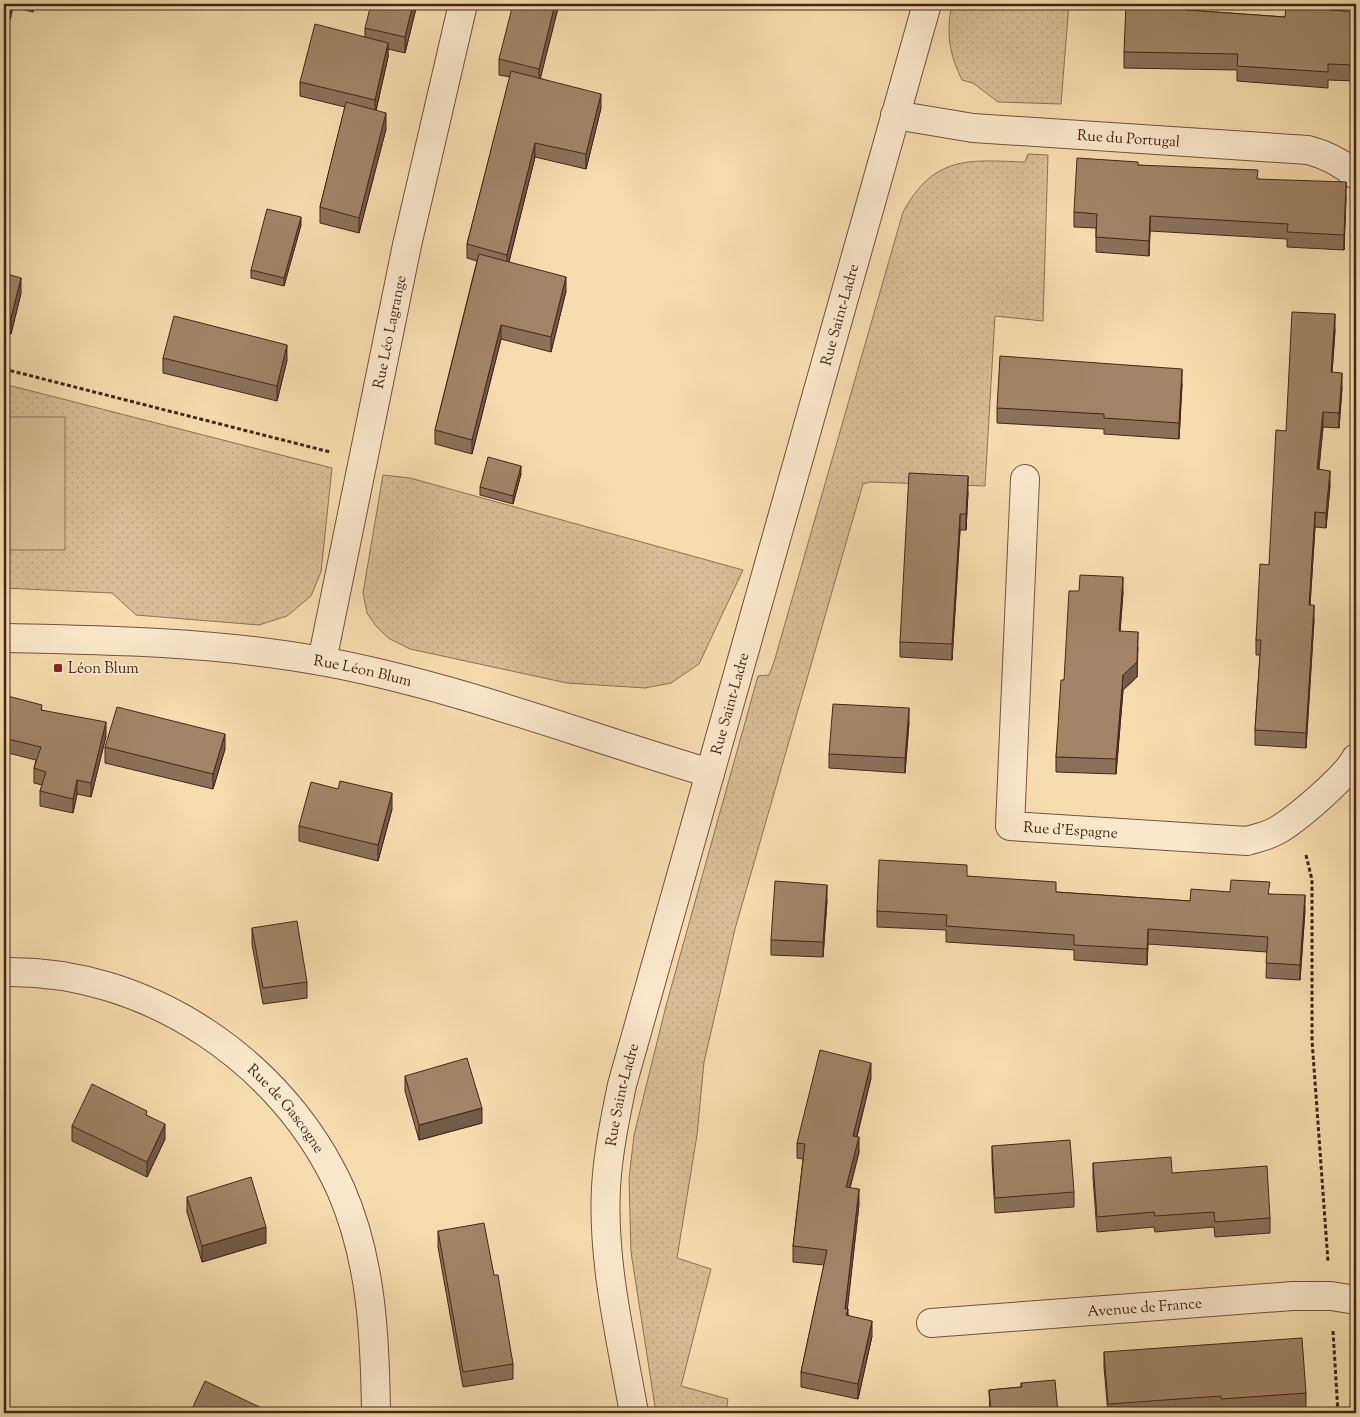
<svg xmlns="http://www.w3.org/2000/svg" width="1360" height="1417" font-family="'Sorts Mill Goudy',serif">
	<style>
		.grass { fill: url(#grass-dots); stroke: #8e7257 }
		.green { fill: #d8be94; stroke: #8e7257 }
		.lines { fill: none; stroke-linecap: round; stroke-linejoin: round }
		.minor-casing { stroke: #70543f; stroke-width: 30 }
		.path { stroke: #44261a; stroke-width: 3; stroke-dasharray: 4 2.5; stroke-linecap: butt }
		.minor { stroke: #f9e9ca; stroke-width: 28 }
		.wall { fill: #8a7258; stroke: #44261a }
		.shaded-wall { fill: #715d47; stroke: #44261a }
		.building { fill: #a18566; stroke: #44261a }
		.poi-dot { fill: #8f2418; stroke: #f9e9ca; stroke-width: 2 }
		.labels { text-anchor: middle; stroke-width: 4; stroke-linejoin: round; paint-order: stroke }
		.street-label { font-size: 15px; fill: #44261a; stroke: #f9e9ca }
		.poi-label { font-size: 15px; fill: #44261a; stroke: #f9e9ca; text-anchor: start }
	</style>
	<defs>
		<pattern id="grass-dots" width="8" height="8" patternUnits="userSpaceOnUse" patternTransform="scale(1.25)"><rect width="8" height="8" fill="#d8be94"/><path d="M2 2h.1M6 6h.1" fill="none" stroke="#bba37f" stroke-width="1.8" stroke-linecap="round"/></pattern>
	</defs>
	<rect width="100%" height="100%" fill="#f6ddad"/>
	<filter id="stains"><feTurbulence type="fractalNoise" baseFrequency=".004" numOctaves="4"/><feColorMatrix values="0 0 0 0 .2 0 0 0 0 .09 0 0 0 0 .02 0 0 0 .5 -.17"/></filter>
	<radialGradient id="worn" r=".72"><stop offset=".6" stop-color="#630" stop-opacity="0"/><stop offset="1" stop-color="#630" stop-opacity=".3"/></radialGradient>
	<g class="grass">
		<path d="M952,4H1069L1061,104L998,102L973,83L962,80C949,54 946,32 952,4Z"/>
		<path d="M1028,154L1048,155L1043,321L995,316L985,486L870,482L863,484L735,929L704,1062L697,1135L677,1258L711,1269L681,1386L728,1399L726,1413H656L631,1252L629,1179L634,1135L666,1006L758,676L769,675L774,662L903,212C934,155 968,160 1025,162Z"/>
		<polygon points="4,384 332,468 321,572 311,596 287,616 259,625 136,615 112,593 4,588"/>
		<polygon points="383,475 410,478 743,570 699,664 671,683 645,688 567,683 410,649 388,638 376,626 367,613 363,593"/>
	</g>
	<rect class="green" x="4" y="417" width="61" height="133"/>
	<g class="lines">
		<defs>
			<g id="minor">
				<path id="s1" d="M895,115L973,128L1308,150C1327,155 1341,162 1356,175"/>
				<path id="s2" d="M1025,479L1010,826L1247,841C1257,838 1267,836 1276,831C1296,820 1346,777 1356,758"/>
				<path id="s3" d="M4,638C110,640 216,642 321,661C453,685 581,735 710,773"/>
				<path id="s4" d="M322,661L407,245L463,4"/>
				<path id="s5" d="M4,972C146,969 283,1061 341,1190C372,1261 375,1338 376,1413"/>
				<path id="s6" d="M931,1323L1293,1296H1331L1356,1300"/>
				<path id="s7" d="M634,1413C621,1339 602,1262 606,1187C608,1153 615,1119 622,1085L927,4"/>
			</g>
		</defs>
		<use href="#minor" class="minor-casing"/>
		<g class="path">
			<polyline points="4,369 330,452"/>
			<polyline points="1306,855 1312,880 1312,1040 1328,1262"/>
			<polyline points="1333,1331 1338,1413"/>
		</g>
		<use href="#minor" class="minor"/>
	</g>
	<g class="wall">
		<polygon points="4,4 35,4 33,12 13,7 10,20 4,19"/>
		<polygon points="417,4 405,53 388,49 388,57 376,111 386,129 359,233 320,223 320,207 345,107 300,96 300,82 365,37 365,28"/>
		<polygon points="559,4 540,78 601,108 586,169 535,157 509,262 566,291 551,352 501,339 472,454 435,444 435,430 477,261 467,258 467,244 510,77 499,75 499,59"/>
		<polygon points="1187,10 1285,17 1331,10 1356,12 1356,81 1328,80 1328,88 1237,81 1237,70 1124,68 1124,52"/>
		<polygon points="1138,165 1258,179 1346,197 1344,250 1287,247 1287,239 1150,231 1149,256 1096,252 1096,228 1074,227 1074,212"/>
		<polygon points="301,225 284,286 251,278 251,270"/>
		<polygon points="4,273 21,293 11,334 4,332"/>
		<polygon points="1335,330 1332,372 1342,388 1339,428 1323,427 1319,469 1330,486 1326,528 1315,527 1310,605 1314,620 1306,748 1255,745 1255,730 1260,655 1256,655 1256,640 1269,565 1286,431"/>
		<polygon points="163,358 287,360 277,401 163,373"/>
		<polygon points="1182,384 1179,439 1104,434 1104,429 997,423 997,408"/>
		<polygon points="521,474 513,504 480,495 480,487"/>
		<polygon points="968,492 966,530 960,530 952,660 900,657 900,642"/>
		<polygon points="1123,592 1120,631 1138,647 1137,677 1123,690 1116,774 1056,772 1056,757 1064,680"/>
		<polygon points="4,695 42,710 106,736 91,797 77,794 73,813 40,806 40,791 42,785 34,783 34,768 36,760 4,752"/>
		<polygon points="909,722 905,773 829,768 829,754"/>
		<polygon points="105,747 225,749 213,789 105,763"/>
		<polygon points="392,809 378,861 299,841 299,826"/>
		<polygon points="967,876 1056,892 1190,901 1230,892 1270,894 1305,910 1300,980 1266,978 1267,952 1148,944 1147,965 1074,960 1074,950 946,942 946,930 877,927 877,911"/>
		<polygon points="827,900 823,957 771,955 771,940"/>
		<polygon points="252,928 307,982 307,998 263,1004 252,944"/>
		<polygon points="405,1076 482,1123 419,1140 405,1091"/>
		<polygon points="871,1078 857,1137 859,1152 850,1188 859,1204 847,1309 848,1315 872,1336 858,1399 801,1387 801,1372 824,1265 793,1262 793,1246 803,1159 797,1158 797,1143"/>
		<polygon points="147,1115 165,1139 147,1177 72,1141 72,1126"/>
		<polygon points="992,1146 1074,1192 1074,1207 995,1213 992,1161"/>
		<polygon points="1093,1163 1172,1173 1270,1218 1270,1233 1215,1237 1214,1227 1155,1232 1154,1227 1097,1232 1093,1178"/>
		<polygon points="187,1197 266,1243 202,1262 187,1212"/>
		<polygon points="438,1231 494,1275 513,1364 513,1379 463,1387 438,1247"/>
		<polygon points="1104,1352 1306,1393 1306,1408 1240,1413 1221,1413 1221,1411 1194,1413 1108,1413 1104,1367"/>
		<polygon points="1021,1383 1058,1413 990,1413 989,1390 1021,1387"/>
	</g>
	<g class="shaded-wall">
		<polygon points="10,4 13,4 13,7 10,20"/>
		<polygon points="33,4 35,4 33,12"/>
		<polygon points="413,4 417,4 405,53 405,37"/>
		<polygon points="555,4 559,4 539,84 539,69"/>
		<polygon points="388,43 388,57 375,114 375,100"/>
		<polygon points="601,94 601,108 586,169 586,154"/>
		<polygon points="386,113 386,129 359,233 359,218"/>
		<polygon points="535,143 535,157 507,269 507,255"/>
		<polygon points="1346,182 1346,197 1344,250 1344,235"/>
		<polygon points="1150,216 1150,231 1149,256 1149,241"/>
		<polygon points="301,217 301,225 284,286 284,278"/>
		<polygon points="566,277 566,291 551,352 551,337"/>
		<polygon points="21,278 21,293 11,334 11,318"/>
		<polygon points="1335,314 1335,330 1331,388 1331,372"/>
		<polygon points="501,325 501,339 472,454 472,440"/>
		<polygon points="287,345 287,360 277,401 277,386"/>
		<polygon points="1182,369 1182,384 1179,439 1179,423"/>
		<polygon points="1342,373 1342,388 1339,428 1339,413"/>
		<polygon points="1323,412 1323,427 1317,484 1317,469"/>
		<polygon points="521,466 521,474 513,504 513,496"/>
		<polygon points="1330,471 1330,486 1326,528 1326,513"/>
		<polygon points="968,476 968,492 966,530 966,514"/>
		<polygon points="1315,512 1315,527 1309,620 1309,605"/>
		<polygon points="960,514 960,530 952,660 952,644"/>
		<polygon points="1123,577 1123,592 1119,646 1119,631"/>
		<polygon points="1314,605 1314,620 1306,748 1306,733"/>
		<polygon points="1138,632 1137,677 1123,690 1116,774 1116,759 1123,675"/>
		<polygon points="909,708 909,722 905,773 905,758"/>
		<polygon points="106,722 106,736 91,797 91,783"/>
		<polygon points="225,734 225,749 213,789 213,774"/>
		<polygon points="77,780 77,794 73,813 73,799"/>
		<polygon points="392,793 392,809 378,861 378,845"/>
		<polygon points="827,885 827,900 823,957 823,942"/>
		<polygon points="1305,895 1305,910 1300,980 1300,965"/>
		<polygon points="1148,929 1148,944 1147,965 1147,949"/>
		<polygon points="871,1063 871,1078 853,1151 853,1136"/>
		<polygon points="482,1108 482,1123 419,1140 419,1125"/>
		<polygon points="165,1124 165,1139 147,1177 147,1162"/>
		<polygon points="859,1137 859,1152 846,1203 846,1187"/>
		<polygon points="859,1189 859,1204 847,1313 848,1309 848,1324 845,1309"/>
		<polygon points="266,1227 266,1243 202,1262 202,1246"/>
		<polygon points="872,1321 872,1336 858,1399 858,1384"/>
	</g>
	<g class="building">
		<polygon points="4,4 10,4 10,6 4,5"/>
		<polygon points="371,4 413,4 405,37 365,28"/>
		<polygon points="513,4 555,4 539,69 499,59"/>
		<polygon points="1126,4 1187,4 1186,10 1285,17 1286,4 1331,4 1330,10 1356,12 1356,65 1328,64 1328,72 1237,66 1238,54 1124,52"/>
		<polygon points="315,24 388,43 375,100 300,82"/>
		<polygon points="511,71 601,94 586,154 535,143 507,255 467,244"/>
		<polygon points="346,102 386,113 359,218 320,207"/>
		<polygon points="1077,158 1138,162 1138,165 1258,170 1257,179 1346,182 1344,235 1287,232 1288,224 1150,216 1149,241 1096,237 1097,214 1074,212"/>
		<polygon points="267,209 301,217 284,278 251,270"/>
		<polygon points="479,254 566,277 551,337 501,325 472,440 435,430"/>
		<polygon points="4,273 21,278 11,318 4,317"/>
		<polygon points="1292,312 1335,314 1331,372 1342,373 1339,413 1323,412 1317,469 1330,471 1326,513 1315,512 1309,605 1314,605 1306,733 1255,730 1261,640 1256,640 1260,564 1269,565 1276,430 1286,431"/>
		<polygon points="174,316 287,345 277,386 163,358"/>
		<polygon points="1000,356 1182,369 1179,423 1104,418 1104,414 997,408"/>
		<polygon points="488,457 521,466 513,496 480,487"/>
		<polygon points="909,473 968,476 966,514 960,514 952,644 900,642"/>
		<polygon points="1080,575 1123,577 1119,631 1138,632 1137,662 1123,675 1116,759 1056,757 1061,680 1064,680 1069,591 1079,591"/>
		<polygon points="4,695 42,705 41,710 106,722 91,783 77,780 73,799 40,791 46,772 34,768 41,747 4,738"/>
		<polygon points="833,704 909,708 905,758 829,754"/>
		<polygon points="117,707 225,734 213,774 105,747"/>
		<polygon points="340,781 392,793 378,845 299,826 311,782 338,789"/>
		<polygon points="879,860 967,865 967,876 1056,882 1056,892 1190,901 1191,889 1230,892 1231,880 1270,882 1268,894 1305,895 1300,965 1266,963 1268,937 1148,929 1147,949 1074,945 1074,935 946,926 947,915 877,911"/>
		<polygon points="775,881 827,885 823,942 771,940"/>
		<polygon points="297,921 307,982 263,988 252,928"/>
		<polygon points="820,1050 871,1063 853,1136 859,1137 846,1187 859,1189 845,1309 848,1309 846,1315 872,1321 858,1384 801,1372 827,1250 793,1246 805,1144 797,1143"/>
		<polygon points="467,1058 482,1108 419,1125 405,1076"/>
		<polygon points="92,1084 147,1111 146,1115 165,1124 147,1162 72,1126"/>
		<polygon points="1070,1140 1074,1192 995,1198 992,1146"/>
		<polygon points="1171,1157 1172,1173 1267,1166 1270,1218 1215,1222 1214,1212 1155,1216 1154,1212 1097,1217 1093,1163"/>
		<polygon points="251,1177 266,1227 202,1246 187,1197"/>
		<polygon points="484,1223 494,1275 498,1275 513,1364 463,1372 438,1231"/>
		<polygon points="1302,1338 1306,1393 1221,1399 1221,1396 1108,1404 1104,1352"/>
		<polygon points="1055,1380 1058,1413 991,1413 989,1390 1022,1387 1021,1383"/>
		<polygon points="205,1381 272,1413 190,1413"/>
	</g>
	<rect class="poi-dot" x="53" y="663" width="10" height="10" rx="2.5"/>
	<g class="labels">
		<g class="street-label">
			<text dy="5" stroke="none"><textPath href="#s1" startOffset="235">Rue du Portugal</textPath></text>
			<text dy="5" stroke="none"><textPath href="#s7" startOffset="1132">Rue Saint-Ladre</textPath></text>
			<text dy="5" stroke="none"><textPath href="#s4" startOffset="336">Rue Léo Lagrange</textPath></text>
			<text dy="5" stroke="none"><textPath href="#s3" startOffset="361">Rue Léon Blum</textPath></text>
			<text dy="5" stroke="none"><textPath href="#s7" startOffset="728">Rue Saint-Ladre</textPath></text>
			<text dy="5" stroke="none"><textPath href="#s2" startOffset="408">Rue d'Espagne</textPath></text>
			<text dy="5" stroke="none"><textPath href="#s7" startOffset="322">Rue Saint-Ladre</textPath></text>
			<text dy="5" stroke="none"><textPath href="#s5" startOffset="325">Rue de Gascogne</textPath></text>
			<text dy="5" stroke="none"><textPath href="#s6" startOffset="214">Avenue de France</textPath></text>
		</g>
		<g class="poi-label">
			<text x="68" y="673">Léon Blum</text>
		</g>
	</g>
	<rect width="1360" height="1417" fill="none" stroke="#f6ddad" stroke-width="20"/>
	<rect x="5" y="5" width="1350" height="1407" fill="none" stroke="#44261a" stroke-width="2.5"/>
	<rect x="10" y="10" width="1340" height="1397" fill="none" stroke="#44261a"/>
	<rect width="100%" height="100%" filter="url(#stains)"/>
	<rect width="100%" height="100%" fill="url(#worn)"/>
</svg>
